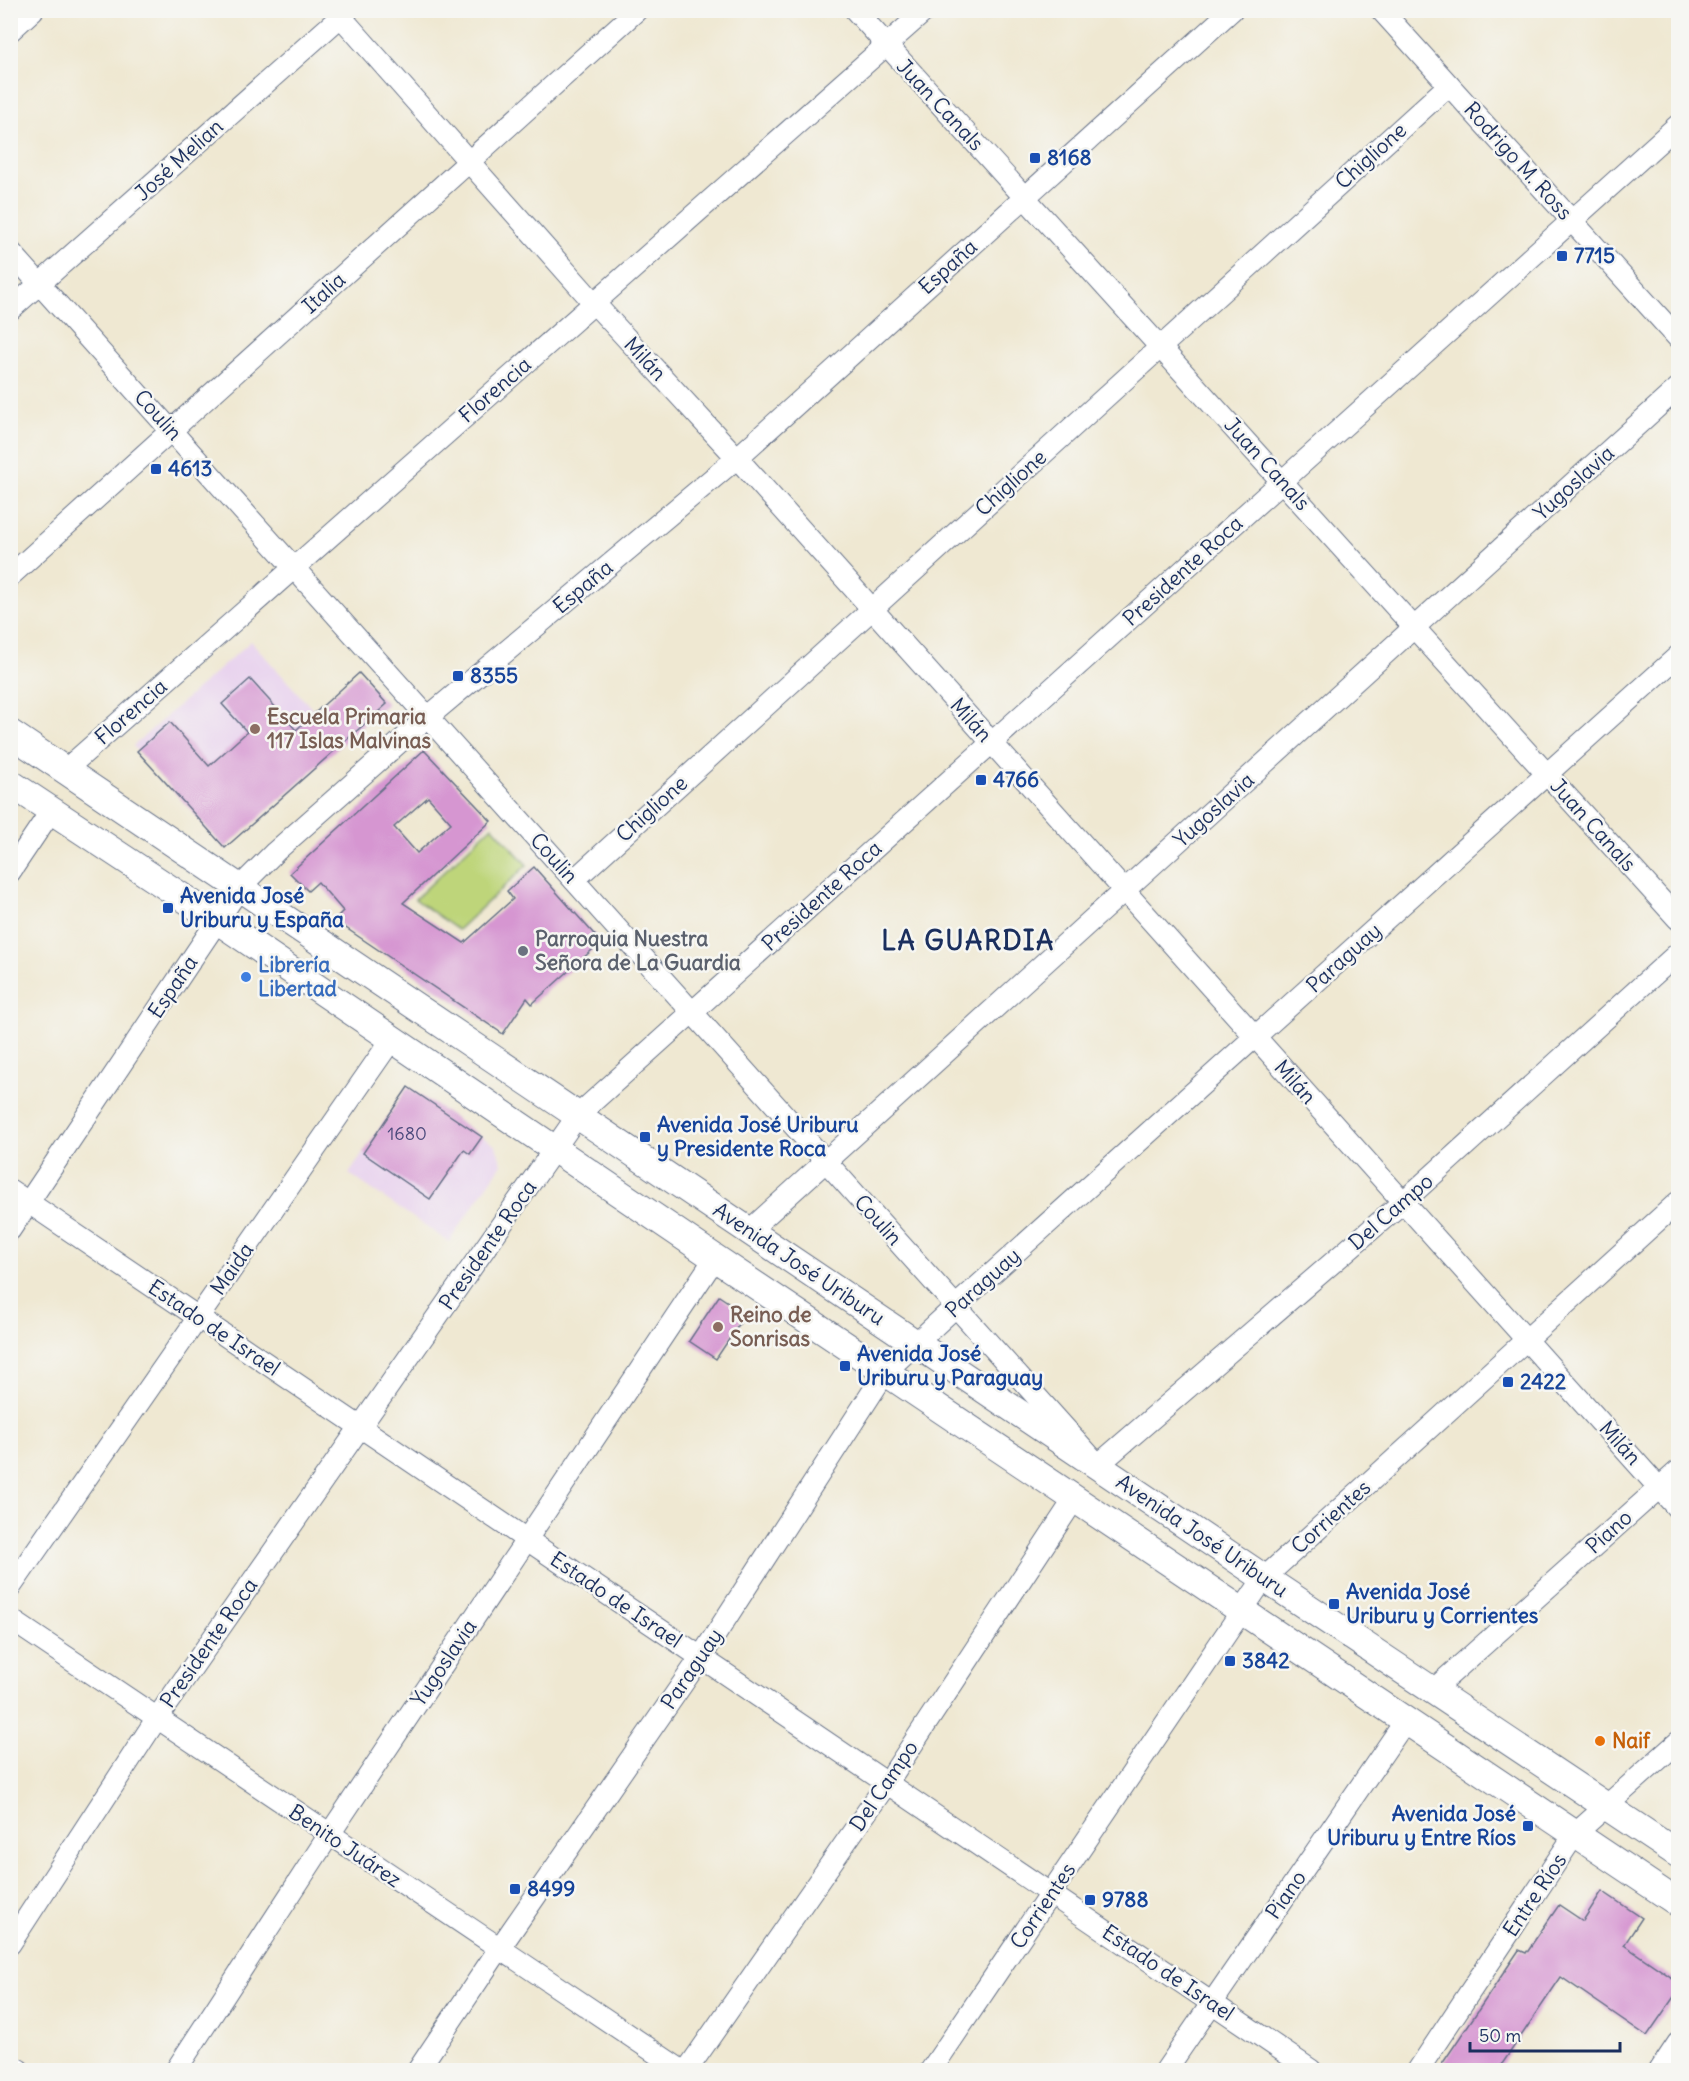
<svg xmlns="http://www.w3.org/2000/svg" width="1689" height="2081" font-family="Delius,sans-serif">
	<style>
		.built { fill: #e8d2ee }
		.green { fill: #bed57a; stroke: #6c826c; stroke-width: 1.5 }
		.building { fill: #d696d1; fill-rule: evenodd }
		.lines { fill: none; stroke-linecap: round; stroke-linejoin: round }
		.minor-casing { stroke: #657087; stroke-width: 23 }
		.major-casing { stroke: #657087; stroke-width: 29 }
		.minor { stroke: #fff; stroke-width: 21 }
		.major { stroke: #fff; stroke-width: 27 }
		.transit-dot { fill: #1a4fb4; stroke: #f6f6f2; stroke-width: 2 }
		.education-dot { fill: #8d6e63; stroke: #f6f6f2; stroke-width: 2 }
		.worship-dot { fill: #6b7280; stroke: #f6f6f2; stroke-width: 2 }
		.shop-dot { fill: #3f7fe0; stroke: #f6f6f2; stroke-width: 2 }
		.food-dot { fill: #e8710a; stroke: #f6f6f2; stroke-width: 2 }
		.labels { text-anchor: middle; stroke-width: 5; stroke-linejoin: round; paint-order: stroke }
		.number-label { font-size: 18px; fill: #4a497b }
		.street-label { font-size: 21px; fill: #1b2f5e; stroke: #f6f6f2 }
		.transit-label { font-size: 21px; font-weight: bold; fill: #164399; stroke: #f6f6f2; text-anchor: start }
		.education-label { font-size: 21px; font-weight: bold; fill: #785e54; stroke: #f6f6f2; text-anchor: start }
		.worship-label { font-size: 21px; font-weight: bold; fill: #5b616d; stroke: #f6f6f2; text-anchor: start }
		.shop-label { font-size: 21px; font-weight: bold; fill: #366cbe; stroke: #f6f6f2; text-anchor: start }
		.food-label { font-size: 21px; font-weight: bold; fill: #c56008; stroke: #f6f6f2; text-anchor: start }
		.district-label { font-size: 27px; font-weight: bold; letter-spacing: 1.5px; fill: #1b2f5e; stroke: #f6f6f2 }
	</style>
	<rect width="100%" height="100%" fill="#f6f6f2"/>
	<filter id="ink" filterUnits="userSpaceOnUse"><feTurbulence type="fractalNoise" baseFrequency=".0167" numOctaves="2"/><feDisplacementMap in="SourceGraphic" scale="12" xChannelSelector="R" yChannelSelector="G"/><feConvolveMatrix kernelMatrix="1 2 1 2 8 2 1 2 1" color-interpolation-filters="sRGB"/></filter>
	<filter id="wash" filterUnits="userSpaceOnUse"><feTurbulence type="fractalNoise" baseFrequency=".008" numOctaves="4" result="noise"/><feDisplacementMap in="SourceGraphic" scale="24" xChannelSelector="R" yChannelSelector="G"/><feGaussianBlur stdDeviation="1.35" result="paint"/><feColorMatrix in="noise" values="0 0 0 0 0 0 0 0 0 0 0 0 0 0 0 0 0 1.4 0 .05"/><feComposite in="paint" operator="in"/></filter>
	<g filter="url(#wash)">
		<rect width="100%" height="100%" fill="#efe8d2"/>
		<g class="built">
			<polygon points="251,641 315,712 359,673 387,704 225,848 133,746"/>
			<polygon points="408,1087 496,1146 502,1164 449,1242 349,1174"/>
		</g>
		<polygon class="green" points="492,826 527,865 458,930 415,899"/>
		<g id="blocks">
			<g class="building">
				<polygon points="359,673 387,704 225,848 137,751 170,722 209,766 247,732 222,704 250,679 296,730"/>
				<path d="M424,750L491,821L403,903L464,943L513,899L507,891L534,867L601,942L532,1004L527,998L503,1034L334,920L343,911L318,882L308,891L290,873ZM428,797L451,823L417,853L394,827Z"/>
				<polygon points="408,1087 482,1137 470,1154 464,1150 430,1199 363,1153"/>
				<polygon points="719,1296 746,1314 716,1359 689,1341"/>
				<polygon points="1602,1891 1642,1918 1624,1945 1678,1982 1678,1991 1647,2036 1561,1977 1498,2070 1438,2070 1519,1950 1526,1953 1559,1905 1583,1921"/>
			</g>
		</g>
	</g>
	<g filter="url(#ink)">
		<use href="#blocks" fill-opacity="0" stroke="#657087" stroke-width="1.5"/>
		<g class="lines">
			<defs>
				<g id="minor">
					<polyline points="335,10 594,303 737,458 1678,1509"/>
					<polyline points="855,10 1678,919"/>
					<polyline points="1381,10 1678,338"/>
					<polyline points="10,31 33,10"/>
					<polyline points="10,251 1098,1465 1403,1202 1678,953"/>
					<polyline points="10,310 348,10"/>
					<polyline points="10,576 637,10"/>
					<polyline points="65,770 926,10"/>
					<polyline points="10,872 51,811"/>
					<polyline points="574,880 1449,85"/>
					<polyline points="10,1190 1311,2070"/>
					<polyline points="10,1230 240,887 275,852 428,717 737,458 1232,10"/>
					<polyline points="750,1230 1678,388"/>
					<polyline points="10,1588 392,1039"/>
					<polyline points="10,1619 681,2070"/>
					<polyline points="1433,1690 1678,1471"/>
					<polyline points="10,1944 157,1718 578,1115 1678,125"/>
					<polyline points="10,2065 19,2070"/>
					<polyline points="176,2070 329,1835 715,1258"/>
					<polyline points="418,2070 499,1949 701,1657 886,1371 956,1306 1678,656"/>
					<polyline points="687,2070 887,1783 1075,1498"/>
					<polyline points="931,2070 1264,1578 1678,1202"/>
					<polyline points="1166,2070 1406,1720"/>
					<polyline points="1418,2070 1575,1834 1678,1742"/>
					<polyline points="1660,2070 1678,2043"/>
				</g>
				<g id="major">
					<polyline points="10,733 1264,1578 1678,1854"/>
					<polyline points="10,783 217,920 715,1258 1678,1903"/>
				</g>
			</defs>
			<use href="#minor" class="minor-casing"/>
			<use href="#major" class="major-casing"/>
			<use href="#minor" class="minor"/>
			<use href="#major" class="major"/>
		</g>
	</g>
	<g class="transit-dot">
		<rect x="1029" y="152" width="12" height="12" rx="3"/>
		<rect x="1556" y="250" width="12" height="12" rx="3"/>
		<rect x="150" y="463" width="12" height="12" rx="3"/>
		<rect x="452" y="670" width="12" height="12" rx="3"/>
		<rect x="975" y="774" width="12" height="12" rx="3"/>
		<rect x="162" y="902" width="12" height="12" rx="3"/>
		<rect x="639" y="1131" width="12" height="12" rx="3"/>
		<rect x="839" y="1360" width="12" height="12" rx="3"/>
		<rect x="1502" y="1376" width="12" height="12" rx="3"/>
		<rect x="1328" y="1598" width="12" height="12" rx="3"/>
		<rect x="1224" y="1655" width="12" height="12" rx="3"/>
		<rect x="1522" y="1820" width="12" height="12" rx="3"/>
		<rect x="509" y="1883" width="12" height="12" rx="3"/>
		<rect x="1084" y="1894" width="12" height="12" rx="3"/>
	</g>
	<g class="education-dot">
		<circle cx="255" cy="729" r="6"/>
		<circle cx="718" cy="1327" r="6"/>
	</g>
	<circle class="worship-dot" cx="523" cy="951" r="6"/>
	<circle class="shop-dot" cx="246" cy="977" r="6"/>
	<circle class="food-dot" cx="1600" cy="1741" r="6"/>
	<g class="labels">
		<g class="number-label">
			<text x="407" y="1140">1680</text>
		</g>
		<g class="street-label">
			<text transform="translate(940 105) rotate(47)" y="7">Juan Canals</text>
			<text transform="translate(1371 156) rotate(-42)" y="7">Chiglione</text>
			<text transform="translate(179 160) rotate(-42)" y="7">José Melian</text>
			<text transform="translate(1518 161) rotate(48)" y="7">Rodrigo M. Ross</text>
			<text transform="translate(948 267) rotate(-42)" y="7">España</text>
			<text transform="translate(324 293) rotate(-42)" y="7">Italia</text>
			<text transform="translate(645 359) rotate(47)" y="7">Milán</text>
			<text transform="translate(495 390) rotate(-41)" y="7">Florencia</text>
			<text transform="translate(158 415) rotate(48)" y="7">Coulin</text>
			<text transform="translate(1267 464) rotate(48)" y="7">Juan Canals</text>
			<text transform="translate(1011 483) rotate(-42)" y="7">Chiglione</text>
			<text transform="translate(1574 483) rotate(-42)" y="7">Yugoslavia</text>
			<text transform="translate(1183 571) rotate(-42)" y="7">Presidente Roca</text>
			<text transform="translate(583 587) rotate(-40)" y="7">España</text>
			<text transform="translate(131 712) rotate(-41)" y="7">Florencia</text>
			<text transform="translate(971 720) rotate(48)" y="7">Milán</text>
			<text transform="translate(652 809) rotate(-42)" y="7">Chiglione</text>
			<text transform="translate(1214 810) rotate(-42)" y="7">Yugoslavia</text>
			<text transform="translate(1593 825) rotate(48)" y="7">Juan Canals</text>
			<text transform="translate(554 858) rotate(48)" y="7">Coulin</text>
			<text transform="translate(822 896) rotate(-42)" y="7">Presidente Roca</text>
			<text transform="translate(1344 958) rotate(-42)" y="7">Paraguay</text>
			<text transform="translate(173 987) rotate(-56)" y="7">España</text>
			<text transform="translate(1295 1082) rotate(48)" y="7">Milán</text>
			<text transform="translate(1391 1212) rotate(-41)" y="7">Del Campo</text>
			<text transform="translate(878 1220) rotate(48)" y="7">Coulin</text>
			<text transform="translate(488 1245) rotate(-55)" y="7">Presidente Roca</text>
			<text transform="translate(799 1264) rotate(34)" y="7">Avenida José Uriburu</text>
			<text transform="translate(232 1269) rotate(-55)" y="7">Maida</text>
			<text transform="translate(983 1283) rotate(-42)" y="7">Paraguay</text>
			<text transform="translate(214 1328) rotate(34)" y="7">Estado de Israel</text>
			<text transform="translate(1620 1443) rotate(48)" y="7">Milán</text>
			<text transform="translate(1331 1517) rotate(-42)" y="7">Corrientes</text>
			<text transform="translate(1609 1532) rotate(-42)" y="7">Piano</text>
			<text transform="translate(1202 1536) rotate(34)" y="7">Avenida José Uriburu</text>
			<text transform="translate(616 1600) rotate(34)" y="7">Estado de Israel</text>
			<text transform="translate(209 1643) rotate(-55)" y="7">Presidente Roca</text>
			<text transform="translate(444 1663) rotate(-56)" y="7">Yugoslavia</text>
			<text transform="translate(692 1669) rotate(-56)" y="7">Paraguay</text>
			<text transform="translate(884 1786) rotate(-56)" y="7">Del Campo</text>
			<text transform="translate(345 1846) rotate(34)" y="7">Benito Juárez</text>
			<text transform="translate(1286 1895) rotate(-55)" y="7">Piano</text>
			<text transform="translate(1535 1895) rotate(-56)" y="7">Entre Ríos</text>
			<text transform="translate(1043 1906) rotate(-56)" y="7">Corrientes</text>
			<text transform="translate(1168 1973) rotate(34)" y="7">Estado de Israel</text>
		</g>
		<g class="transit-label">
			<text x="1047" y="165">8168</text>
			<text x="1574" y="263">7715</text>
			<text x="168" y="476">4613</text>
			<text x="470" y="683">8355</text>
			<text x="993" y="787">4766</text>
			<text x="180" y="903">Avenida José<tspan x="180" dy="24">Uriburu y España</tspan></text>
			<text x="657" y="1132">Avenida José Uriburu<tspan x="657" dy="24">y Presidente Roca</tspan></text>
			<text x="857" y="1361">Avenida José<tspan x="857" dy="24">Uriburu y Paraguay</tspan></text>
			<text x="1520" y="1389">2422</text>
			<text x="1346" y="1599">Avenida José<tspan x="1346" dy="24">Uriburu y Corrientes</tspan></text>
			<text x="1242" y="1668">3842</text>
			<text x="1516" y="1821" text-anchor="end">Avenida José<tspan x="1516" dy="24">Uriburu y Entre Ríos</tspan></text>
			<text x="527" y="1896">8499</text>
			<text x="1102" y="1907">9788</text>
		</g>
		<g class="education-label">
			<text x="267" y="724">Escuela Primaria<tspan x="267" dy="24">117 Islas Malvinas</tspan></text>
			<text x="730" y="1322">Reino de<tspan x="730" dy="24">Sonrisas</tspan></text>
		</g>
		<g class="worship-label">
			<text x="535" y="946">Parroquia Nuestra<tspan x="535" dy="24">Señora de La Guardia</tspan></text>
		</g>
		<g class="shop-label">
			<text x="258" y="972">Librería<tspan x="258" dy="24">Libertad</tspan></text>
		</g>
		<g class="food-label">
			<text x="1612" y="1748">Naif</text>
		</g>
		<g class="district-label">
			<text x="968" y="950">LA GUARDIA</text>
		</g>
	</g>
	<rect width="1689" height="2081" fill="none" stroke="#f6f6f2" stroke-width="36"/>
	<path d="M1470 2042v9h150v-9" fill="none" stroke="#1b2f5e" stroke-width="3"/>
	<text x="1479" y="2042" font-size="18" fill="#1b2f5e" stroke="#f6f6f2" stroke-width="4.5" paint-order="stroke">50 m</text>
</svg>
